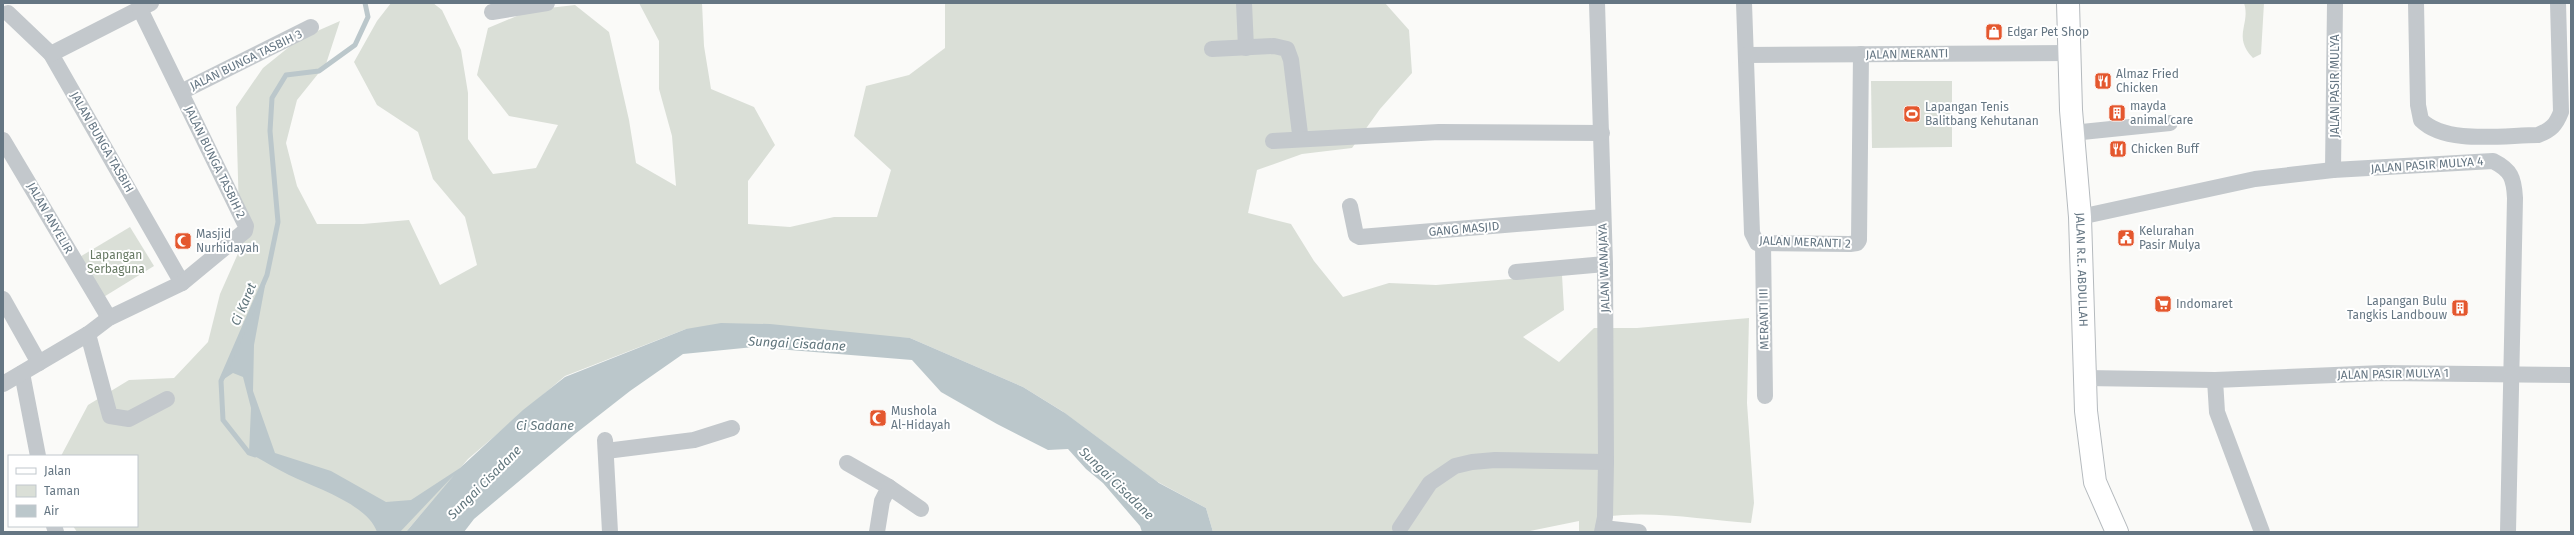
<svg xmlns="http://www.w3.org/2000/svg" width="2574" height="535" font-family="'Fira Sans',sans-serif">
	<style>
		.green { fill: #dadfd7 }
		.water { fill: #bbc7cb }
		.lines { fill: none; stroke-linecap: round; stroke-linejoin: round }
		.stream { stroke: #bbc7cb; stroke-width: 5 }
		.primary-casing { stroke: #b5babe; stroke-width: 24 }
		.minor { stroke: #c3c8cc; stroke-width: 16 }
		.primary { stroke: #fff; stroke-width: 22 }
		.labels { text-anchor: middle; stroke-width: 4; stroke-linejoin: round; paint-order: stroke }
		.poi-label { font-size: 12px; fill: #657683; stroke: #fff; text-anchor: start }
		.street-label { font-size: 12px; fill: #657683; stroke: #fff }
		.park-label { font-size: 12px; fill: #687a64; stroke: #fff }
		.water-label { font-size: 13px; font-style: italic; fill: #60757c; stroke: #fff }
	</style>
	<rect width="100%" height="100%" fill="#fafaf8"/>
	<g class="green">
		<path d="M391,3H433L442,10L461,50L468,93V139L493,174L536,168L558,125L509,116L477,75L488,28L531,10L575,5L609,32L629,120L636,163L676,186L672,136L659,89V41L639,3H702L704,46L711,89L754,107L775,145L748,181V224L790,227L834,217H877L891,170L854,136L866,86L909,75L945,48V3H1385L1409,30L1412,73L1380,109L1352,148L1302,154L1257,170L1248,213L1291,224L1314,261L1343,297L1389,283L1436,285L1562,275L1564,310L1523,337L1559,362L1594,328H1637L1749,318L1747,403L1754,503L1751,523C1704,520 1652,510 1605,517L1601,532H1579V521L1525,532H1213L1206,508L1156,481L1062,411L1023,387L910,338L686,329L565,376L468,459L406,532H77L73,526H137V456H61L88,405L129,380L174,378L208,342L220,294L240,249L236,107L263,68L299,39L340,21L326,64L297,100L286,143L297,186L317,224H363L409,220L440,285L477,265L465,217L433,179L418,132L377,105L354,62L377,21Z"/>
		<path d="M2244,3H2264L2261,54L2253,58C2232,36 2251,24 2244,3Z"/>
		<polygon points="1871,81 1952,81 1952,147 1872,148"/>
		<polygon points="130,227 154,266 102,298 78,258"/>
	</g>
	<path class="water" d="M267,275L254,345L253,391L275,453L331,471L386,502L411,500L460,468L523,410L565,377L686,329L721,323L770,324L910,338L1023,387L1065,413L1159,483L1206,508L1213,532H1142L1140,526L1103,483L1086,469L1068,449L1048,450L997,424L941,392L912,360L754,347L683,354L630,391L575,434L474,519L464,532H406L454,475L400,532H377C368,504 313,487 289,475C275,468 262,460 249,453L251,408L243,377L233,373L221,381Z"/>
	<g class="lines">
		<polyline class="stream" points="255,455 249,453 223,420 221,381 267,275 278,222 270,131 272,98 286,75 319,71 355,45 368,17 365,3"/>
		<defs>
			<g id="primary">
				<path id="s1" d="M2068,3L2071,110L2080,217L2086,411L2095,482L2117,532"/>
			</g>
		</defs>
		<use href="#primary" class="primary-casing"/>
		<g class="minor">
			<polyline points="1244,3 1246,48"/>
			<polyline points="1597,3 1605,264 1606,462 1605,517 1602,532"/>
			<polyline points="1744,3 1752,233 1757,243 1850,244 1857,243 1859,240 1861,54"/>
			<path d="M2416,3L2418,105L2421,120C2446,145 2504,135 2538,135C2551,130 2556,125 2561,112L2558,3"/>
			<polyline points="492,12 547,3"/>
			<polyline points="8,13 51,54 182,283"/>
			<polyline points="1212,49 1274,46 1287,49 1291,60 1300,134"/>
			<polyline points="51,54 151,3"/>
			<polyline points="1746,55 2069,53"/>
			<polyline points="181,92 311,27"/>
			<polyline points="2072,133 2170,123"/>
			<polyline points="3,140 109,318"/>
			<polyline points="1273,141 1439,132 1602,133"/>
			<polyline points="2333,170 2335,3"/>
			<polyline points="1350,206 1356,235 1360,237 1603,217"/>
			<path d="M2080,217L2255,179L2333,170L2493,161C2511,170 2514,178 2515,198L2508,532"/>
			<polyline points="1763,243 1765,396"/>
			<polyline points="1516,272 1605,264"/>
			<polyline points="3,299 39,363"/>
			<polyline points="88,334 110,416 129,419 167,399"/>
			<polyline points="22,373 38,456"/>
			<polyline points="2085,378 2215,380"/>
			<polyline points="3,384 88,334 109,318 182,283 245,231 246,226 140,9"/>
			<polyline points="605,440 610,532"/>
			<polyline points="606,451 694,440 732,428"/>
			<polyline points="847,463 889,487 882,501 877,532"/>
			<polyline points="889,487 921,509"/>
			<polyline points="54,526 56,532"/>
			<polyline points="1400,528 1430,483 1455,466 1472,462 1495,460 1606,462"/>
			<polyline points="1603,528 1639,532"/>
			<polyline points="2262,532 2217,412 2215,380 2383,373 2571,375"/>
		</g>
		<use href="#primary" class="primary"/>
	</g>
	<defs>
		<symbol id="shop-square" viewBox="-11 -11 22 22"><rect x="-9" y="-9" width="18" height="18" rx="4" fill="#e4572e" stroke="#fff"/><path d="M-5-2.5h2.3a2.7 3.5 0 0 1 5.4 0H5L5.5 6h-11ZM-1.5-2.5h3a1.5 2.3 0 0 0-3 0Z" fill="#fff"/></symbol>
		<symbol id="restaurant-square" viewBox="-11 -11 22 22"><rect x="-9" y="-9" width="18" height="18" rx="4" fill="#e4572e" stroke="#fff"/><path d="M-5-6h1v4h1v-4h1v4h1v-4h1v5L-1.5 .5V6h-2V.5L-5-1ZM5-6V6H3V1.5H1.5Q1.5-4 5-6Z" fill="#fff"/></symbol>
		<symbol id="building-square" viewBox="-11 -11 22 22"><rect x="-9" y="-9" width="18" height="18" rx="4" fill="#e4572e" stroke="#fff"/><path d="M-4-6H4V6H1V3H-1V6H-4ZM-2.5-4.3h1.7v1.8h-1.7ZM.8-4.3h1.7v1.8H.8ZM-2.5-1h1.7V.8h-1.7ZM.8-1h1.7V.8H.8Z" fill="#fff"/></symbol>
		<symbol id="stadium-square" viewBox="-11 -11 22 22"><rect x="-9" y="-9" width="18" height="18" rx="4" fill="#e4572e" stroke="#fff"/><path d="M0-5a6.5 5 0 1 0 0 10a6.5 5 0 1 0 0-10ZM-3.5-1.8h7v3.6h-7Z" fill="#fff"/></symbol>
		<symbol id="civic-square" viewBox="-11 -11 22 22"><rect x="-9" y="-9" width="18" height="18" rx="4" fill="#e4572e" stroke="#fff"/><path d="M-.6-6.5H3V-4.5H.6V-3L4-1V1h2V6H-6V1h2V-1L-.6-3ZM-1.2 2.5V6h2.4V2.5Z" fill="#fff"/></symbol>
		<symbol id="mosque-square" viewBox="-11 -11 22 22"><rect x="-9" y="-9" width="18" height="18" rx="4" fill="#e4572e" stroke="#fff"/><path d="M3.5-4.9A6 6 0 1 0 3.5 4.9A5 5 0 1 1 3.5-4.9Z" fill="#fff"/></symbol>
		<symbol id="supermarket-square" viewBox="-11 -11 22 22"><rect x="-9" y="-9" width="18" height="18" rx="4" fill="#e4572e" stroke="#fff"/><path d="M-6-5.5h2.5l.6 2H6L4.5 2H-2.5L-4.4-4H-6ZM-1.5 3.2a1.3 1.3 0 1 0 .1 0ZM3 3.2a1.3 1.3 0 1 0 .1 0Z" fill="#fff"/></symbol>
	</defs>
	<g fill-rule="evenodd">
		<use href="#shop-square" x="1984" y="22" width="20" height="20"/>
		<use href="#restaurant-square" x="2093" y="71" width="20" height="20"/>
		<use href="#building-square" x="2107" y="103" width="20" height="20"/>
		<use href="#stadium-square" x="1902" y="104" width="20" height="20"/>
		<use href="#restaurant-square" x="2108" y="139" width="20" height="20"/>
		<use href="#civic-square" x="2116" y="228" width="20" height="20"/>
		<use href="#mosque-square" x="173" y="231" width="20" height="20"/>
		<use href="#supermarket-square" x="2153" y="294" width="20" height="20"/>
		<use href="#building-square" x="2450" y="298" width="20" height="20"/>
		<use href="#mosque-square" x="868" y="408" width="20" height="20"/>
	</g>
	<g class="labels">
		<g class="poi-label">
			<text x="2007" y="36">Edgar Pet Shop</text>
			<text x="2116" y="78">Almaz Fried<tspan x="2116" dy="14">Chicken</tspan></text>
			<text x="2130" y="110">mayda<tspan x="2130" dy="14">animal care</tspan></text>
			<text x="1925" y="111">Lapangan Tenis<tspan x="1925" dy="14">Balitbang Kehutanan</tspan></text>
			<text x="2131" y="153">Chicken Buff</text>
			<text x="2139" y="235">Kelurahan<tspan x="2139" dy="14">Pasir Mulya</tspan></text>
			<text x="196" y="238">Masjid<tspan x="196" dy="14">Nurhidayah</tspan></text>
			<text x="2447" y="305" text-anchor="end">Lapangan Bulu<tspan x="2447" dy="14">Tangkis Landbouw</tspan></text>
			<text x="2176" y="308">Indomaret</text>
			<text x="891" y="415">Mushola<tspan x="891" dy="14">Al-Hidayah</tspan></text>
		</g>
		<g class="street-label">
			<text transform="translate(1907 54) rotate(-1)" y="4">JALAN MERANTI</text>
			<text transform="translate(246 60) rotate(-26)" y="4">JALAN BUNGA TASBIH 3</text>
			<text transform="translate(2335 86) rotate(-90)" y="4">JALAN PASIR MULYA</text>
			<text transform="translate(102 142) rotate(60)" y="4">JALAN BUNGA TASBIH</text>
			<text transform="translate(215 162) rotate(64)" y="4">JALAN BUNGA TASBIH 2</text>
			<text transform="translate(2427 165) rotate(-4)" y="4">JALAN PASIR MULYA 4</text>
			<text transform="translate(50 218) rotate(60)" y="4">JALAN ANYELIR</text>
			<text transform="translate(1464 229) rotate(-5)" y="4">GANG MASJID</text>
			<text transform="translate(1805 242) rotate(2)" y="4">JALAN MERANTI 2</text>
			<text transform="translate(1604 268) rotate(-92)" y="4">JALAN WANAJAYA</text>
			<text dy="4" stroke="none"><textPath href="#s1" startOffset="267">JALAN R.E. ABDULLAH</textPath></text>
			<text transform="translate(1764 319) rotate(-91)" y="4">MERANTI III</text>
			<text transform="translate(2393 374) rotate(-1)" y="4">JALAN PASIR MULYA 1</text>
		</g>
		<g class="park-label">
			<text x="116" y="259">Lapangan<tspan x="116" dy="14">Serbaguna</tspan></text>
		</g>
		<g class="water-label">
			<text transform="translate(243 304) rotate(-67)" y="5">Ci Karet</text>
			<text transform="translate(797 343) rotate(3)" y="5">Sungai Cisadane</text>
			<text x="545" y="430">Ci Sadane</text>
			<text transform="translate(484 482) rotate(-45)" y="5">Sungai Cisadane</text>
			<text transform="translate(1117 483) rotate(44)" y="5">Sungai Cisadane</text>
		</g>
	</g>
	<rect width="2574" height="535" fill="none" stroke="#657683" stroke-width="8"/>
	<rect x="8" y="455" width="130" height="72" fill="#ffffff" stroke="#c1c8cd"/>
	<rect x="16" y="468" width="20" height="6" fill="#ffffff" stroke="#c1c8cd"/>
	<text x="44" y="475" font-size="12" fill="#657683">Jalan</text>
	<rect x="16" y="485" width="20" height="12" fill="#dadfd7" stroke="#c1c8cd"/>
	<text x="44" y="495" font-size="12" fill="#657683">Taman</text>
	<rect x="16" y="505" width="20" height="12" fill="#bbc7cb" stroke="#c1c8cd"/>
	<text x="44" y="515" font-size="12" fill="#657683">Air</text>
</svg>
